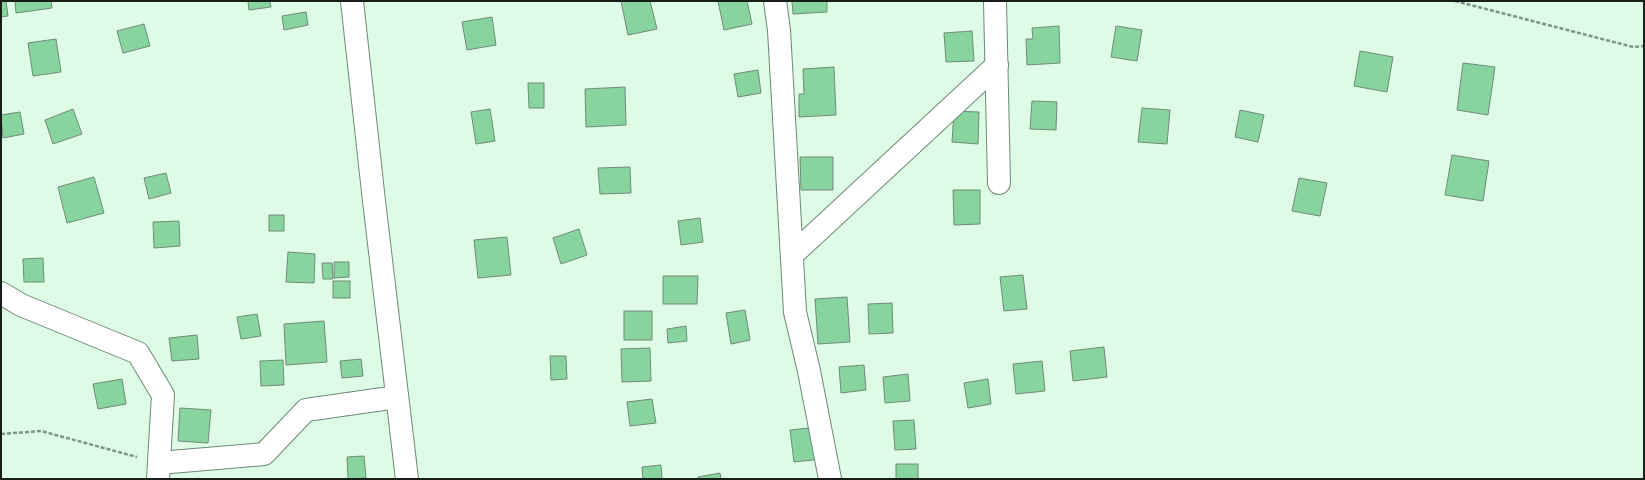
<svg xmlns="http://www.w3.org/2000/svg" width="1645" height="480" font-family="'Titillium Web',sans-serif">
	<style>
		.building { fill: #87d49f; stroke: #718b78 }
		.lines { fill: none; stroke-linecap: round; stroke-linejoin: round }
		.street-casing { stroke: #6f8976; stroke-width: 24 }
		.secondary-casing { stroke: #6f8976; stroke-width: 24 }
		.path { stroke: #819586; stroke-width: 2.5; stroke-dasharray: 4 2; stroke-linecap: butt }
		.street { stroke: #fff; stroke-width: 22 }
		.secondary { stroke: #fff; stroke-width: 22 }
	</style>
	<rect width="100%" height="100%" fill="#defbe5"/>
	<g class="building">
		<polygon points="1,1 6,1 8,16 1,17"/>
		<polygon points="15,1 51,1 52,8 16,13"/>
		<polygon points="248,1 270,1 271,7 249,10"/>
		<polygon points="621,1 650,1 657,29 628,35"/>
		<polygon points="718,1 747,1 752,24 724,30"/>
		<polygon points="792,1 827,1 827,12 793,14"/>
		<polygon points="306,12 308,25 284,30 282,16"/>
		<polygon points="492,17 496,45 467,50 462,22"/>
		<polygon points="144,24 150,46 123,53 117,31"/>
		<polygon points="1059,26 1060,63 1027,65 1026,39 1033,39 1032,28"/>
		<polygon points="1116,26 1142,30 1137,61 1111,57"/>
		<polygon points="972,31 974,61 946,62 944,33"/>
		<polygon points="56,39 61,72 33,76 28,43"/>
		<polygon points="1360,51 1393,57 1387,92 1354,86"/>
		<polygon points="1463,63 1495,67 1488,115 1457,110"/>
		<polygon points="834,67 836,115 799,117 799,94 804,94 803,69"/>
		<polygon points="758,70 761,93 738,97 734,74"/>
		<polygon points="528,83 544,83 544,108 529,108"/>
		<polygon points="625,87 626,125 586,127 585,89"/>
		<polygon points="1032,101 1057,102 1056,130 1030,129"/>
		<polygon points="1142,108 1170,110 1167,144 1138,142"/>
		<polygon points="73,109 82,134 53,144 45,120"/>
		<polygon points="490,109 495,141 476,144 471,112"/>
		<polygon points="1240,110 1264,115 1258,142 1235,137"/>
		<polygon points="954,111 979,112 978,144 952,142"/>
		<polygon points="20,112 24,134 3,138 1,115"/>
		<polygon points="1452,155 1489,161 1483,201 1445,195"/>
		<polygon points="800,157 833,157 833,190 801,190"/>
		<polygon points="630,167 631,193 600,194 598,168"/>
		<polygon points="166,173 171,193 149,199 144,178"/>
		<polygon points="94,177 104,213 67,223 58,187"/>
		<polygon points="1299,178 1327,183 1320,216 1292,211"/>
		<polygon points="953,190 980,190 980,224 954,225"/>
		<rect x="269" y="215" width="15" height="16"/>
		<polygon points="700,218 703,242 681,245 678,221"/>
		<polygon points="179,221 180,246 154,248 153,222"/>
		<polygon points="579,229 587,255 561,264 553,238"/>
		<polygon points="507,237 511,275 478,278 474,240"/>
		<polygon points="288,252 315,254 314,283 286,282"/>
		<polygon points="43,258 44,282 24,282 23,259"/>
		<polygon points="334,262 349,262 349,277 334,278"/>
		<polygon points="322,263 332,263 333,279 323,279"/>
		<polygon points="1023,275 1027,309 1004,311 1000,277"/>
		<polygon points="663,276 698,276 697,304 663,304"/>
		<rect x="333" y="281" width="17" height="17"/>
		<polygon points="847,297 850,342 818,344 815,299"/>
		<polygon points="892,303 893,333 869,334 868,304"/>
		<polygon points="745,310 750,340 731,344 726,313"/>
		<rect x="624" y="311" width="28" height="29"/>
		<polygon points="257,314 261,336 241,339 237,317"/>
		<polygon points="324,321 327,362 286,365 284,324"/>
		<polygon points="686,326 687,341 668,343 667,329"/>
		<polygon points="197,335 199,359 172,361 169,338"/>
		<polygon points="1104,347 1107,377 1073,381 1070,351"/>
		<polygon points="650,348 651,381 622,382 621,349"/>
		<polygon points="550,356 566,356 567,379 551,380"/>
		<polygon points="361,359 363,376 342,378 340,361"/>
		<polygon points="283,360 284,385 261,386 260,361"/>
		<polygon points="1042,361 1045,391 1016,394 1013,364"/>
		<polygon points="864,365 866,390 841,393 839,367"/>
		<polygon points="908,374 910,401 885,403 883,377"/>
		<polygon points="122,379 126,404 98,409 93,384"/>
		<polygon points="988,379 991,404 968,408 964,383"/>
		<polygon points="652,399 656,423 630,426 627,402"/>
		<polygon points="180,408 211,410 208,443 178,441"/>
		<polygon points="914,420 916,449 895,450 893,421"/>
		<polygon points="818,427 822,459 794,462 790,430"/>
		<polygon points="364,456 366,478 348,479 347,457"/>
		<rect x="896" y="464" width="22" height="15"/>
		<polygon points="661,465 662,479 643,479 642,467"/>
		<polygon points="720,473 721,479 698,479 698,477"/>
	</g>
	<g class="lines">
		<defs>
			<g id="street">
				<polyline points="775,1 779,30 795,312 809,371 830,479"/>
				<polyline points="995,1 999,183"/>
				<polyline points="792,255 997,65"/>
				<polyline points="1,293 21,305 138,353 163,395 158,479"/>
				<polyline points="159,463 264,454 306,410 397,397"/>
			</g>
			<polyline id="secondary" points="352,1 374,201 407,479"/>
		</defs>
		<use href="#street" class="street-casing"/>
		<use href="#secondary" class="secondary-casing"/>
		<g class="path">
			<polyline points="1455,1 1633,47 1644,46"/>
			<polyline points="1,434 41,431 137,457"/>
		</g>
		<use href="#street" class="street"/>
		<use href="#secondary" class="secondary"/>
	</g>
	<rect width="1645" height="480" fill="none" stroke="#151f17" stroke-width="4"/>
</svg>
